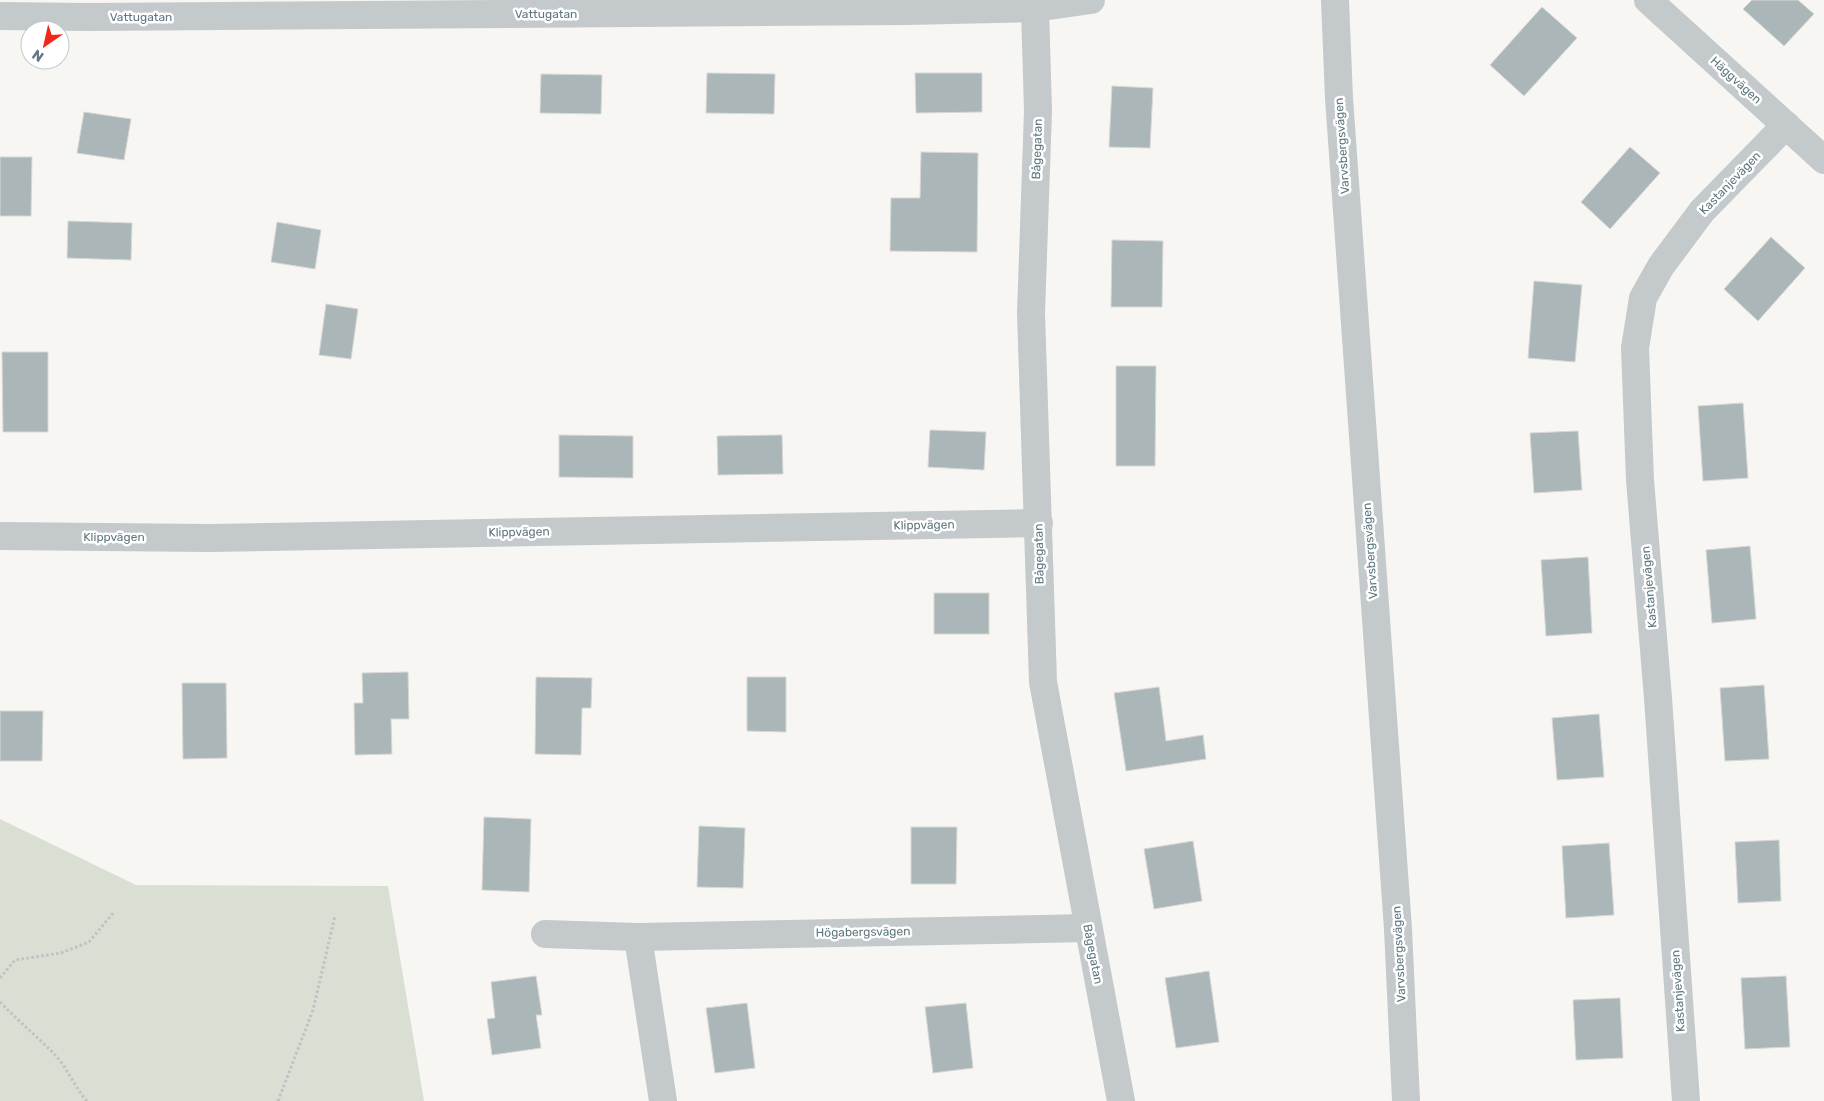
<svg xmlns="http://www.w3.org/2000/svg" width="1824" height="1101" font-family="Rubik,sans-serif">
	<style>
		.green { fill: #d9dfd3 }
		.building { fill: #aab6b8; stroke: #d8d7d5 }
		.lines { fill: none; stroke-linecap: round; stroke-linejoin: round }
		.path { stroke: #bfc2c4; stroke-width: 3; stroke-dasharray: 2.5 2.5; stroke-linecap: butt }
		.minor { stroke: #c4c9cb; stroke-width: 28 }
		.tertiary { stroke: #c4c9cb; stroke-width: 28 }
		.labels { text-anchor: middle; stroke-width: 5; stroke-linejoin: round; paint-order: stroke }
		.street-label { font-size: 12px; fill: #5f7780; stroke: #fff }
	</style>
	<rect width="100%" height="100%" fill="#f7f6f3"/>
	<polygon class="green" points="0,819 136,885 388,886 424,1101 0,1101"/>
	<g class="building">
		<polygon points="1752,0 1798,0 1814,14 1784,46 1743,9"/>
		<polygon points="1542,7 1577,38 1524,96 1490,65"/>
		<polygon points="707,73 775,74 774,114 706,113"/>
		<polygon points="915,73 982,73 982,112 916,113"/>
		<polygon points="541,74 602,75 601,114 540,113"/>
		<polygon points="1112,86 1153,88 1150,148 1109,147"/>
		<polygon points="84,112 131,119 124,160 77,153"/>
		<polygon points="1630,147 1660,173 1610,229 1581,202"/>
		<polygon points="921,152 978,153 977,252 890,251 891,198 920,198"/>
		<polygon points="0,157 32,157 31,216 0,216"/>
		<polygon points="68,221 132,223 131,260 67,258"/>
		<polygon points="277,222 321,230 315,269 271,262"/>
		<polygon points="1771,237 1805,268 1758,321 1724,289"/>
		<polygon points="1112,240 1163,241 1162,307 1111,307"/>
		<polygon points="1534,281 1582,285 1575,362 1528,358"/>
		<polygon points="326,304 358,309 351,359 319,355"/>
		<polygon points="2,352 48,352 48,432 3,432"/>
		<polygon points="1116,366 1156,366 1155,466 1116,466"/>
		<polygon points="1743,403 1748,478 1703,481 1698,406"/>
		<polygon points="930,430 986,432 984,470 928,467"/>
		<polygon points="1578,431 1582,490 1534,493 1530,433"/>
		<polygon points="559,435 633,436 633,478 559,477"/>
		<polygon points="782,435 783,474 718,475 717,436"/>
		<polygon points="1750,546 1756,619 1712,623 1706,550"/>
		<polygon points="1588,557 1592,633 1546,636 1541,560"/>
		<rect x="934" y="593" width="55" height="41"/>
		<polygon points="408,672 409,719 391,719 392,754 355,755 354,703 363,703 362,673"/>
		<polygon points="536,677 592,678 591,708 582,708 581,755 535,754"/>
		<polygon points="747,677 786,677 786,732 747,731"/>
		<polygon points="182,683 226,683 227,758 183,759"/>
		<polygon points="1764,685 1769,759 1725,761 1720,688"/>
		<polygon points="1159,687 1166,741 1203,735 1206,759 1126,771 1114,693"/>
		<polygon points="0,711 43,711 42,761 0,761"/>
		<polygon points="1599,714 1604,777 1557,780 1552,718"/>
		<polygon points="484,817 531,819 529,892 482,890"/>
		<polygon points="699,826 745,828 743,888 697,887"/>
		<polygon points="911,827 957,827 956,884 911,884"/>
		<polygon points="1779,840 1781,901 1738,903 1735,842"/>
		<polygon points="1193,841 1202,901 1154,909 1144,849"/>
		<polygon points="1609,843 1614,915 1566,918 1562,846"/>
		<polygon points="1209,971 1219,1042 1176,1048 1165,978"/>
		<polygon points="536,976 542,1015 536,1015 541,1048 492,1055 487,1019 495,1018 491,982"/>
		<polygon points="1786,976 1790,1047 1745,1049 1741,978"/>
		<polygon points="1620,998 1623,1058 1576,1060 1573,1000"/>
		<polygon points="747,1003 755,1068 715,1073 706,1008"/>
		<polygon points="966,1003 973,1068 933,1073 925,1007"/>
	</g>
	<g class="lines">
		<g class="path">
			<polyline points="0,978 15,960 61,953 89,942 114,912"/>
			<path d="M0,1002C18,1021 38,1037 56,1056C68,1069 75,1088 87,1101"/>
			<polyline points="278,1101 313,1010 335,916"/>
		</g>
		<g class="minor">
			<polyline points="1031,0 1035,8 1038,111 1031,313 1043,682 1121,1101"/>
			<polyline points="1648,0 1824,160"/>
			<polyline points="0,16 89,17 907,11 1035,8 1091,0"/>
			<polyline points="0,536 209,538 1039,523"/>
			<polyline points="545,934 638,937"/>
			<polyline points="663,1101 638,937 1088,928"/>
			<polyline points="1686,1101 1658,698 1640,480 1635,348 1643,298 1661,266 1702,211 1786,125"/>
		</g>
		<polyline class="tertiary" points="1335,0 1339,98 1398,929 1406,1101"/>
	</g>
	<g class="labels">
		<g class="street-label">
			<text x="546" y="18">Vattugatan</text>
			<text x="141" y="21">Vattugatan</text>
			<text transform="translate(1736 80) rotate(42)" y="4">Häggvägen</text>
			<text transform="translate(1342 146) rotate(-94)" y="4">Varvsbergsvägen</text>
			<text transform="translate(1037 149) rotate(-88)" y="4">Bågegatan</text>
			<text transform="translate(1730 183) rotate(-46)" y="4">Kastanjevägen</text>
			<text transform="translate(924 525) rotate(-1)" y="4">Klippvägen</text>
			<text transform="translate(519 532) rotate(-1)" y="4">Klippvägen</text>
			<text x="114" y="541">Klippvägen</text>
			<text transform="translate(1370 551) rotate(-94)" y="4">Varvsbergsvägen</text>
			<text transform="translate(1039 554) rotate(-91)" y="4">Bågegatan</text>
			<text transform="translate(1649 587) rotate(-95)" y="4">Kastanjevägen</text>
			<text transform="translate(863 932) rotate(-1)" y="4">Högabergsvägen</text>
			<text transform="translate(1093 954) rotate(79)" y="4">Bågegatan</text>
			<text transform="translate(1399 954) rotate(-93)" y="4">Varvsbergsvägen</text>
			<text transform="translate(1678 991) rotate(-94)" y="4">Kastanjevägen</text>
		</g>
	</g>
	<g transform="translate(45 45) rotate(214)"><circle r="24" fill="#ffffff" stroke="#bfc9cc"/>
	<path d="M0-4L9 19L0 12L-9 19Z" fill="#f12718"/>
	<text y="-8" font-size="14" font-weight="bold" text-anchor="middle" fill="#5f7780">N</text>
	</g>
</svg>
